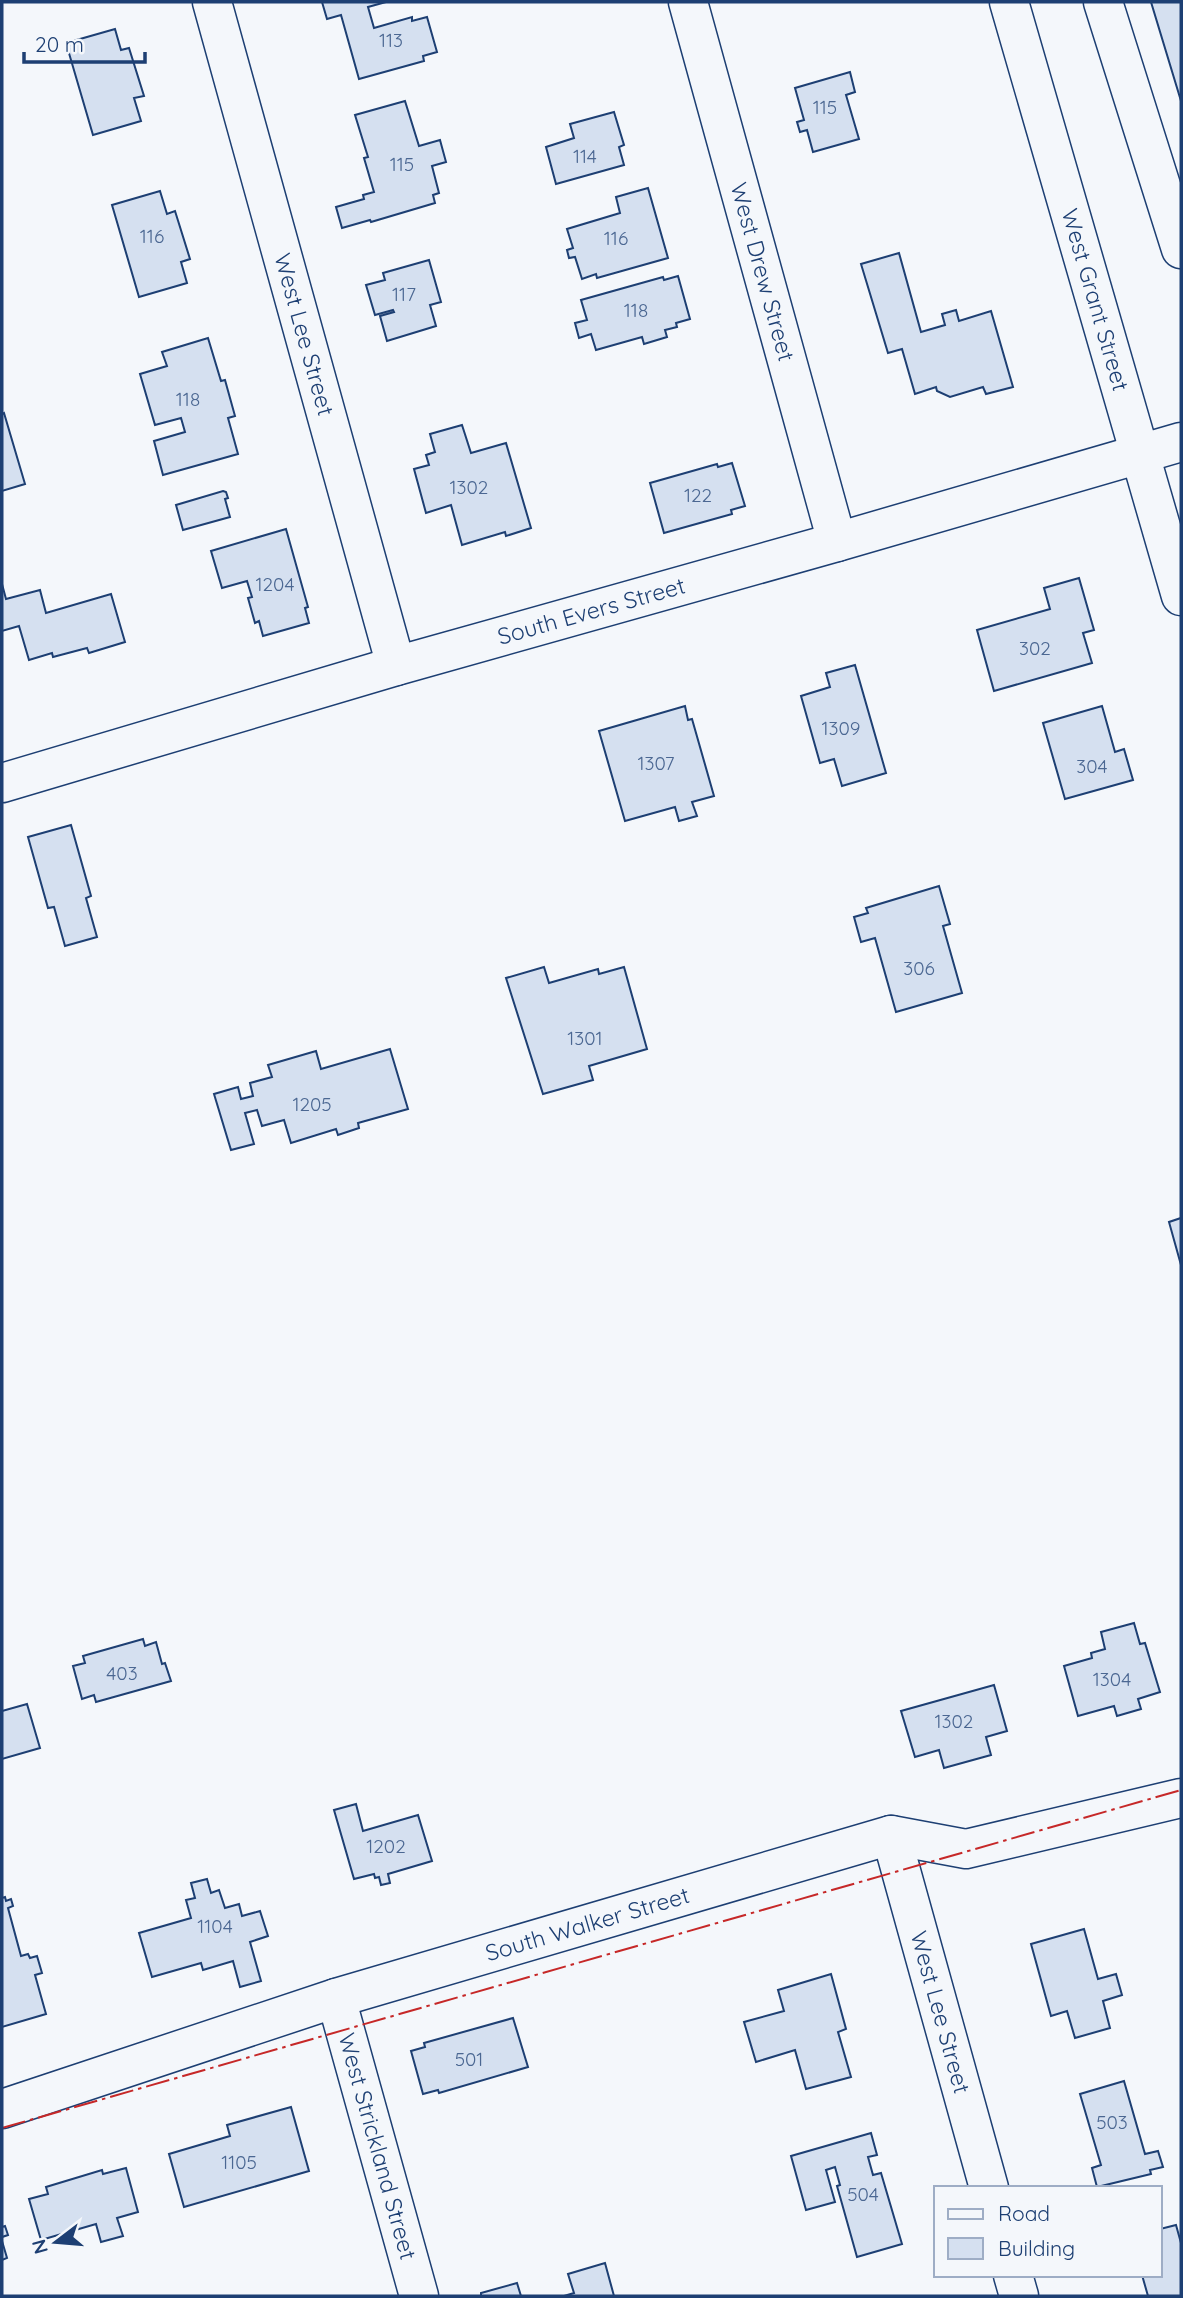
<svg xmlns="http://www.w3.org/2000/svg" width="1183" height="2298" font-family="Quicksand,sans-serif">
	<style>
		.building { fill: #d5e0f0; stroke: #1d3f73; stroke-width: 2 }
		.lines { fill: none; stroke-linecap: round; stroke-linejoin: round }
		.minor-casing { stroke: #1d3f73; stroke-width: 41 }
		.minor { stroke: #f4f7fb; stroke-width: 38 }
		.power { stroke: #c62828; stroke-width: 2; stroke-dasharray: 24 5 3.5 5; stroke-linecap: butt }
		.labels { text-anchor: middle; stroke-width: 5; stroke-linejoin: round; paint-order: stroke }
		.number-label { font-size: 19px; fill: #4b6792 }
		.street-label { font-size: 23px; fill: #1d3f73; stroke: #f4f7fb }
	</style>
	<rect width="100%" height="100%" fill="#f4f7fb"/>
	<g class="building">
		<polygon points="322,2 386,2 368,7 374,28 412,17 412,21 427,17 437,52 423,56 424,61 359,79 341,15 327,19"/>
		<polygon points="1151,2 1181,2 1181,101"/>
		<polygon points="115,29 121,50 129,48 144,96 134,98 141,121 93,135 66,43"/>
		<polygon points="850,72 855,92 846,95 859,139 813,152 807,130 800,132 797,122 804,120 795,88"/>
		<polygon points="405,101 419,146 440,140 446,162 432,166 439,193 433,195 435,203 371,222 370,220 342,228 336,207 364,199 363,195 374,192 364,158 368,157 355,115"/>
		<polygon points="614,112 624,145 619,147 624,165 556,184 546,147 574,138 570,124"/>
		<polygon points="648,188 668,258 597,278 596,274 582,279 575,257 569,258 567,250 573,248 567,229 620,213 616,197"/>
		<polygon points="160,191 167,214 175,211 190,259 181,262 187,283 139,297 112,205"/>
		<polygon points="899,253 921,332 945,325 942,314 956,310 959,321 991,311 1013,387 986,394 983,387 950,397 937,391 936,387 915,394 902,349 888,353 861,264"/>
		<polygon points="429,260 441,302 430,305 436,326 387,341 380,316 394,312 393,310 375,315 366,285 385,280 383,273"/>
		<polygon points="678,276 690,319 676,323 677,327 665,330 667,337 644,344 642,337 596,350 591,334 579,338 575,323 587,320 581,300 663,277 664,280"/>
		<polygon points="208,338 221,381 225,380 235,416 228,418 238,454 163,475 154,441 185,432 181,418 155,425 140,374 167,366 162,352"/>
		<polygon points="4,413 25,484 2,491 2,414"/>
		<polygon points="462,425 471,453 506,443 531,528 506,536 505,532 462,545 451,505 426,513 414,469 429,465 426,455 435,452 430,434"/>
		<polygon points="732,463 745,506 731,510 732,514 664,533 650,483 717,464 718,467"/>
		<polygon points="223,491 226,492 228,498 225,499 230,517 183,530 176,505"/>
		<polygon points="286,529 308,607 305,608 309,623 263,636 259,621 255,623 248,598 252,597 247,581 222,588 211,551"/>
		<polygon points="1079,578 1094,630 1083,633 1092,663 994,691 977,630 1050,609 1044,588"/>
		<polygon points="2,584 6,599 40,590 46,613 111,594 125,642 89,653 87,648 53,657 52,653 29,660 19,626 2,631"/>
		<polygon points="855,665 886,773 842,786 834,759 820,763 801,696 830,687 826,673"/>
		<polygon points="685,706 688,720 692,719 714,796 692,802 697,816 679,821 675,807 625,821 599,731"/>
		<polygon points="1102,706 1115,752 1124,749 1133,780 1065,799 1043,723"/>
		<polygon points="71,825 91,896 86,898 97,937 65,946 54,907 48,908 28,837"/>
		<polygon points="939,886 950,924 943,926 962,993 896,1012 875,938 861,942 854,917 868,913 866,908"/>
		<polygon points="544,967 549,983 598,969 599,974 624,967 647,1049 589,1066 593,1080 543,1094 506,978"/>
		<polygon points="390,1049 408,1109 358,1123 359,1128 338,1135 336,1129 291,1143 284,1120 262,1126 257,1110 245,1113 254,1144 231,1150 214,1094 238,1087 241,1099 253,1096 250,1083 272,1077 268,1065 316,1051 321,1069"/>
		<polygon points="1181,1218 1181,1265 1169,1222"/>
		<polygon points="1134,1623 1140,1644 1145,1643 1160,1692 1138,1699 1141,1709 1117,1716 1114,1706 1078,1716 1064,1666 1092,1658 1091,1653 1105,1649 1101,1632"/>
		<polygon points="143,1639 145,1646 156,1642 162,1664 165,1663 171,1681 96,1702 94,1695 82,1699 73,1666 85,1663 83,1656"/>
		<polygon points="994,1685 1007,1731 986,1737 991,1755 944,1768 939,1750 915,1757 901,1711"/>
		<polygon points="27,1704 40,1748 2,1759 2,1711"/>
		<polygon points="356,1804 363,1831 418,1815 432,1861 388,1874 390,1883 381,1885 379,1877 375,1878 374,1874 354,1879 334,1810"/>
		<polygon points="207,1879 211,1893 219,1890 225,1908 239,1904 242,1916 260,1911 268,1936 250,1942 261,1981 240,1987 233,1961 203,1970 201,1963 152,1977 139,1933 191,1918 186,1900 195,1898 191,1883"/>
		<polygon points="5,1897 6,1901 11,1899 13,1906 8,1908 21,1956 28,1954 30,1958 37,1956 42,1973 35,1975 46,2014 2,2027 2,1898"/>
		<polygon points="1084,1929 1098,1979 1116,1974 1122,1995 1103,2001 1110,2028 1075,2038 1067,2011 1051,2016 1031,1944"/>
		<polygon points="831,1974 846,2029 838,2032 851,2077 806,2089 795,2050 756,2062 744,2022 784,2011 778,1990"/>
		<polygon points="513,2018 528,2067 439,2093 438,2090 423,2094 411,2051 425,2047 424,2043"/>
		<polygon points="1124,2081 1145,2154 1158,2151 1163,2167 1150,2170 1151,2174 1097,2187 1092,2168 1101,2165 1080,2094"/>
		<polygon points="291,2107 309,2171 184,2207 169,2154 230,2136 227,2125"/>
		<polygon points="871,2133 877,2155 868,2157 873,2175 881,2173 902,2244 857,2257 837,2186 840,2185 835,2167 826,2170 835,2202 806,2210 791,2156"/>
		<polygon points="126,2168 138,2212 117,2218 123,2236 101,2242 96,2224 41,2240 29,2199 48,2194 46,2187 102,2170 103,2174"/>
		<polygon points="1176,2225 1181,2243 1181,2296 1148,2296 1142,2275 1160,2275 1160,2229"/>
		<polygon points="5,2226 8,2235 2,2237 2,2227"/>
		<polygon points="2,2241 7,2258 2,2260"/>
		<polygon points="605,2263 614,2296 564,2296 574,2293 568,2274"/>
		<polygon points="517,2283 521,2296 481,2296 481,2293"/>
	</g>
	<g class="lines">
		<defs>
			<g id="minor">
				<path id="s1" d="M212,2L396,666"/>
				<path id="s2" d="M688,2L837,542"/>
				<path id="s3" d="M1009,2L1181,596"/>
				<polyline points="1103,2 1181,249"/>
				<path id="s4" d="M2,783L396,666L837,542L1181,442"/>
				<path id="s5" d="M891,1835L989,2188"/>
				<path id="s6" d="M336,1998L419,2296"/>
				<path id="s7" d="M2,2109L336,1998L891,1835L966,1849L1181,1798"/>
				<polyline points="1013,2275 1019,2296"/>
			</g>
		</defs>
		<use href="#minor" class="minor-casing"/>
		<use href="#minor" class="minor"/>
		<polyline class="power" points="2,2128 1181,1790"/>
	</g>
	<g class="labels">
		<g class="number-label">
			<text x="391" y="47">113</text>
			<text x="825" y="114">115</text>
			<text x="585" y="163">114</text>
			<text x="402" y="171">115</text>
			<text x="152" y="243">116</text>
			<text x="616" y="245">116</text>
			<text x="404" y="301">117</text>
			<text x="636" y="317">118</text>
			<text x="188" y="406">118</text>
			<text x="469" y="494">1302</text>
			<text x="698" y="502">122</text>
			<text x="275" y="591">1204</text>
			<text x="1035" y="655">302</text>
			<text x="841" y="735">1309</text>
			<text x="656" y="770">1307</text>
			<text x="1092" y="773">304</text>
			<text x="919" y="975">306</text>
			<text x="585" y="1045">1301</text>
			<text x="312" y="1111">1205</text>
			<text x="122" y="1680">403</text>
			<text x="1112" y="1686">1304</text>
			<text x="954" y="1728">1302</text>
			<text x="386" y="1853">1202</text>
			<text x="215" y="1933">1104</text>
			<text x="469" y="2066">501</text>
			<text x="1112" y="2129">503</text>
			<text x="239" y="2169">1105</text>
			<text x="863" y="2201">504</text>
		</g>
		<g class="street-label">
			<text dy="8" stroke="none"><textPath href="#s2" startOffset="280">West Drew Street</textPath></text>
			<text dy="8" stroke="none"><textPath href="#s3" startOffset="310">West Grant Street</textPath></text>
			<text dy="8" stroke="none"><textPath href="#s1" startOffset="345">West Lee Street</textPath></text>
			<text dy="8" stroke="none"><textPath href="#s4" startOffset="614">South Evers Street</textPath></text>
			<text dy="8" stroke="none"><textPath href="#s7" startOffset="614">South Walker Street</textPath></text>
			<text dy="8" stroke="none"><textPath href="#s5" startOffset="184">West Lee Street</textPath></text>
			<text dy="8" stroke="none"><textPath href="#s6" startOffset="154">West Strickland Street</textPath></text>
		</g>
	</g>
	<rect width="1183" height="2298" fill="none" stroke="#1d3f73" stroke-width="7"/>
	<rect x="934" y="2186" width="228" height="91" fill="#f4f7fb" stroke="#9eadc5" stroke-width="2"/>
	<rect x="948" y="2209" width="35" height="10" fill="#f4f7fb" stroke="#9eadc5" stroke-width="2"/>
	<text x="998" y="2221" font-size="21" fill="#1d3f73">Road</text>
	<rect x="948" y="2238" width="35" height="21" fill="#d5e0f0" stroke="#9eadc5" stroke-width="2"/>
	<text x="998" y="2256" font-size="21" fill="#1d3f73">Building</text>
	<g transform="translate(56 2242) rotate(254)" stroke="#f4f7fb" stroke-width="5" paint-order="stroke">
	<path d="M0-5L12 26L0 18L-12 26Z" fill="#1d3f73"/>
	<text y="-10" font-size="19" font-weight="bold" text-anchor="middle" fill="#1d3f73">N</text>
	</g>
	<path d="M24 52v10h121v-10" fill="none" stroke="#1d3f73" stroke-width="3.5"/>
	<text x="35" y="52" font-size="21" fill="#1d3f73" stroke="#f4f7fb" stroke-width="5" paint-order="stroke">20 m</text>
</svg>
